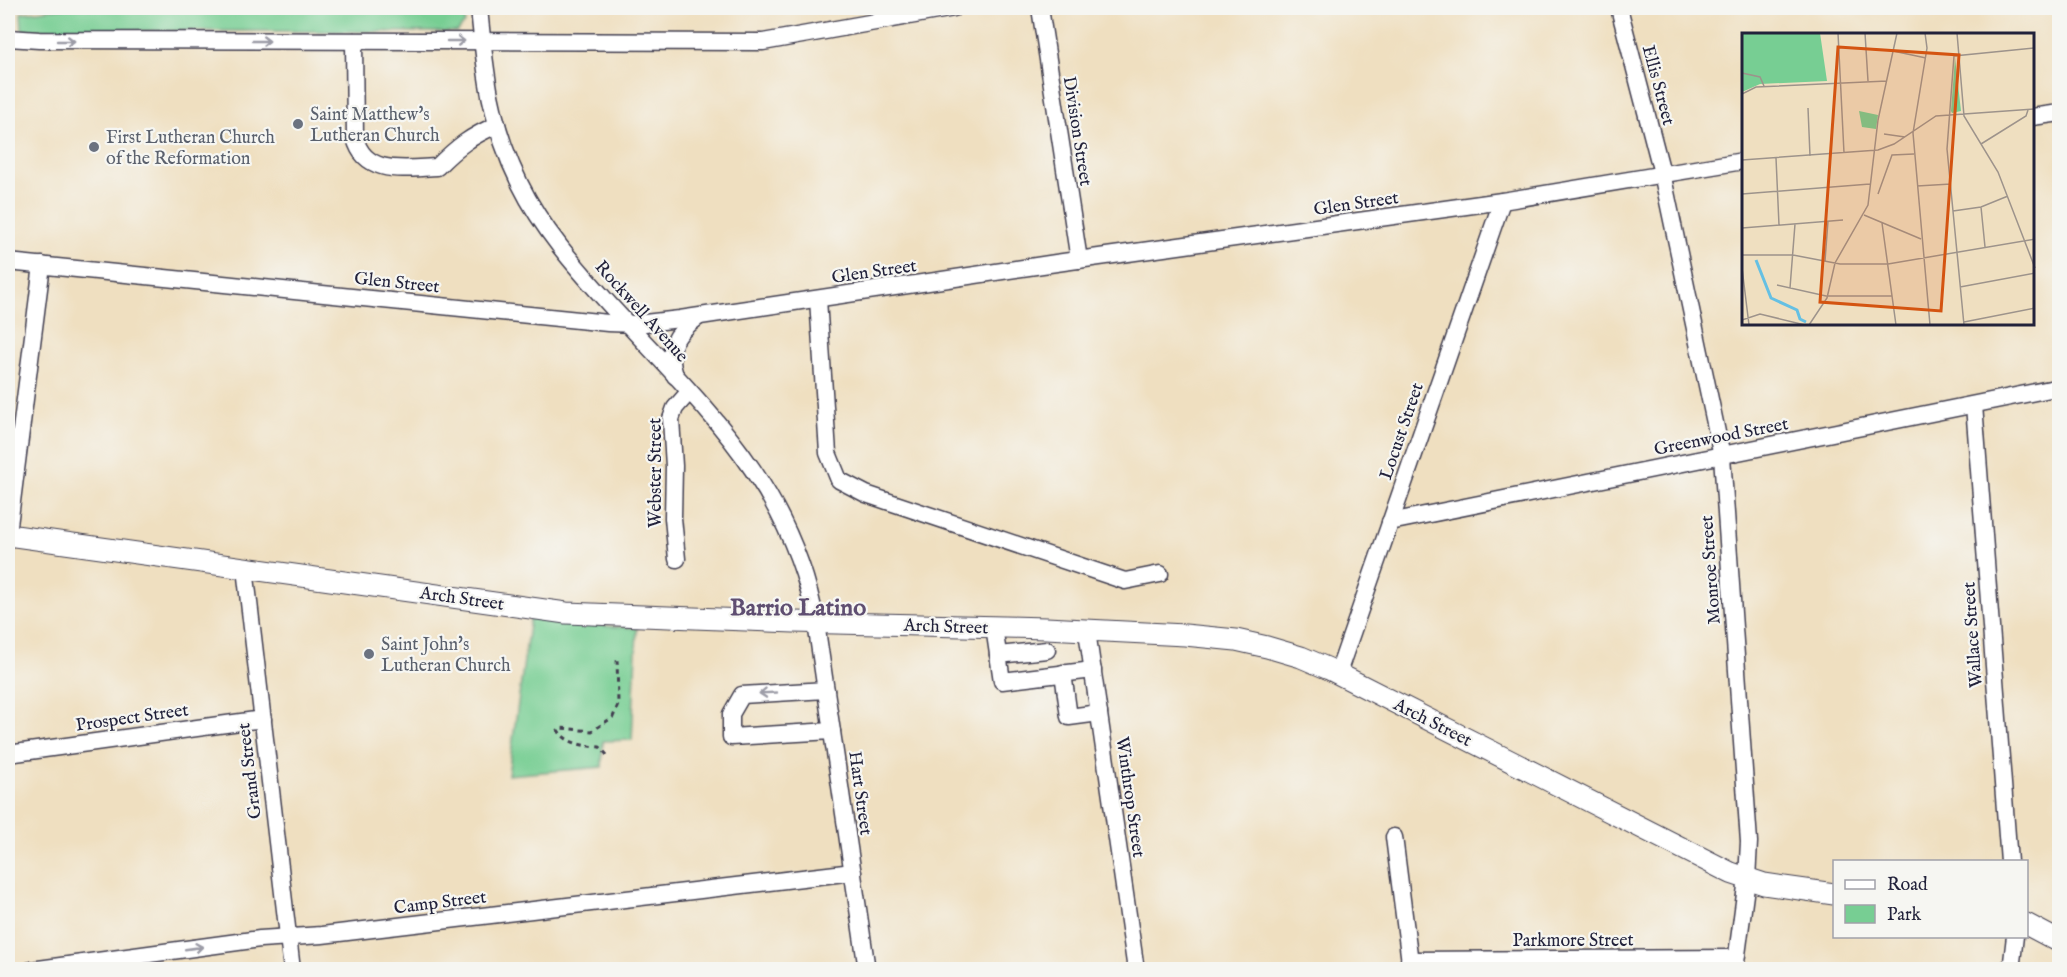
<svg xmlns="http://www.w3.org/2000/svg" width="2067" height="977" font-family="'IM FELL English',serif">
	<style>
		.green { fill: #77ce93; stroke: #4c7867; stroke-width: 1.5 }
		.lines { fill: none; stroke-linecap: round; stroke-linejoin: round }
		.minor-casing { stroke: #413e4f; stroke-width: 19 }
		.major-casing { stroke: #413e4f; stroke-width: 23 }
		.path { stroke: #413e4f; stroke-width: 3; stroke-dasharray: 4.5 4.5; stroke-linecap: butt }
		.minor { stroke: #fff; stroke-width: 16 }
		.major { stroke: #fff; stroke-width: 21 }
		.oneway { stroke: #9c9ca7 }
		.worship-dot { fill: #6b7280; stroke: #f6f6f2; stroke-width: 2 }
		.labels { text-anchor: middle; stroke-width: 4.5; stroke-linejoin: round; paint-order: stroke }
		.street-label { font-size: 18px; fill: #22223b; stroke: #f6f6f2 }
		.worship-label { font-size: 18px; fill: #5b616d; stroke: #f6f6f2; text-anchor: start }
		.district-label { font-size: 24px; font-weight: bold; fill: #5f4e71; stroke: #f6f6f2 }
		.inset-river { fill: none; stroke: #65c0e3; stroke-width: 3 }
		.inset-road { fill: none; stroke: #9d938b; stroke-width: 1.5 }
		.view { fill: #d45411; fill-opacity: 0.15; stroke: #d45411; stroke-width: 3 }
		.inset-edge { fill: none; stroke: #22223b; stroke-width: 3 }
	</style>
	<rect width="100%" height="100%" fill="#f6f6f2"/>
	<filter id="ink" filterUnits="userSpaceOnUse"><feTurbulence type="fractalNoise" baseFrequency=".0167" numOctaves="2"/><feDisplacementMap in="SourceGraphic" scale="12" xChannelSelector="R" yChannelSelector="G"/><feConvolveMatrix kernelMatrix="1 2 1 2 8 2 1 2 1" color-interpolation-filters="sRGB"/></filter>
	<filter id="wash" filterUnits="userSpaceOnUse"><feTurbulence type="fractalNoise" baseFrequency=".008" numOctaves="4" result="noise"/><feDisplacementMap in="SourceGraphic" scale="24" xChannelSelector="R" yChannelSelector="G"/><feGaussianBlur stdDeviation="1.35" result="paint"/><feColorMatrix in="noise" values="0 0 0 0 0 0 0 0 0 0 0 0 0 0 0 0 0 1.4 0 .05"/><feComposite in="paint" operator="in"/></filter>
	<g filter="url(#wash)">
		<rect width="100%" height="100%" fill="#efdfc0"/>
		<g class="green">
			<polygon points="61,8 464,8 465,23 457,32 22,30 21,13"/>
			<polygon points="530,618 588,625 637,628 632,740 603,741 602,767 508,775"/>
		</g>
	</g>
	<g filter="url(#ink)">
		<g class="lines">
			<defs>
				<g id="minor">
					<path d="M479,8C485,72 490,124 520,184C542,229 575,266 609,304C700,404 791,482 816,623L867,970"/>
					<polyline points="1040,8 1079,260"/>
					<polyline points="1619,8 1662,173 1722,456 1749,842 1747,879 1735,970"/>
					<polyline points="8,38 39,40 763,42 954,8"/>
					<path d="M354,41L355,138C365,177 407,168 437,167C457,147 471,136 497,125"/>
					<polyline points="2032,117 2060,113"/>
					<polyline points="8,262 608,323 636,324 680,319 1056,263 1502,201 1743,161"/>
					<polyline points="818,299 828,453 839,480 866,494 1125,581 1160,574"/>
					<path d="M675,376C666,347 675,334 698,317"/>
					<polyline points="1974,405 2009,862"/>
					<polyline points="1390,522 2060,387"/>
					<polyline points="8,533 42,265"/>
					<polyline points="677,559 673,518 674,466 671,419 675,408 689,392"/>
					<polyline points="245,568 292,970"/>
					<polyline points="994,627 1002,681 1093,670"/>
					<polyline points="1087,631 1136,970"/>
					<polyline points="998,655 1047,650"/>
					<polyline points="1063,673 1069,717 1099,713"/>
					<polyline points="1338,673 1502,201"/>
					<polyline points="826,690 742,695 731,714 731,737 832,731"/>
					<polyline points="8,754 263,719"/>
					<polyline points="1394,837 1411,970"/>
					<polyline points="1409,960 1736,958"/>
					<polyline points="31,970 260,939 322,935 853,872"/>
					<polyline points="2011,970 2015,936"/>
				</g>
				<g id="major">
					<polyline points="8,535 566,613 794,622 1046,628 1185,635 1236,640 1267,647 1301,657 1329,669 1731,873 1764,884 1834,894"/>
					<polyline points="2026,924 2060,942"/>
				</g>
			</defs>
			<use href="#minor" class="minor-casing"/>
			<use href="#major" class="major-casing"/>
			<path class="path" d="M607,755L600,747C585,746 566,744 558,730L561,728L592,731L613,717L618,705L617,656"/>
			<use href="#minor" class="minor"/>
			<use href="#major" class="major"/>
		</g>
		<defs><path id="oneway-shaft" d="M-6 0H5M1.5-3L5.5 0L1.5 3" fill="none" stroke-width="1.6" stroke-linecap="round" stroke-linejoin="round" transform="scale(1.5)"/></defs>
		<g class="oneway">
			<use href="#oneway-shaft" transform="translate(66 41)"/>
			<use href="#oneway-shaft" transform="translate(261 41)"/>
			<use href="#oneway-shaft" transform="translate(456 41)"/>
			<use href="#oneway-shaft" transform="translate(768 693) rotate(177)"/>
			<use href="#oneway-shaft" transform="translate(194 948) rotate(-8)"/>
		</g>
	</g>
	<g class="worship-dot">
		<circle cx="298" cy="124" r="6"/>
		<circle cx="94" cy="147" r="6"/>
		<circle cx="369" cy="654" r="6"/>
	</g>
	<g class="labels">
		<g class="street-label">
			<text transform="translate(1659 85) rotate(75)" y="6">Ellis Street</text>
			<text transform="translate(1078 131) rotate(81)" y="6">Division Street</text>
			<text transform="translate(1356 203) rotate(-8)" y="6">Glen Street</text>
			<text transform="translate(874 271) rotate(-8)" y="6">Glen Street</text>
			<text transform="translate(397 282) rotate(6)" y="6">Glen Street</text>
			<text transform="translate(642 311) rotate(48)" y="6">Rockwell Avenue</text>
			<text transform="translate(1401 431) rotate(-71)" y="6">Locust Street</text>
			<text transform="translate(1721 436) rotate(-11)" y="6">Greenwood Street</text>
			<text transform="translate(655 473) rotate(-90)" y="6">Webster Street</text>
			<text transform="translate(1710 570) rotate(-94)" y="6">Monroe Street</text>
			<text transform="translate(462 598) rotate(8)" y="6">Arch Street</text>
			<text transform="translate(946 626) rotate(2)" y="6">Arch Street</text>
			<text transform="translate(1972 635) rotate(-94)" y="6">Wallace Street</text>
			<text transform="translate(132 717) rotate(-8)" y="6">Prospect Street</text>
			<text transform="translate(1433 722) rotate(27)" y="6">Arch Street</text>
			<text transform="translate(249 771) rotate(-97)" y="6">Grand Street</text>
			<text transform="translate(861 793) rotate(82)" y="6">Hart Street</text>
			<text transform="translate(1131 797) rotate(82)" y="6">Winthrop Street</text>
			<text transform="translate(440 902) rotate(-7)" y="6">Camp Street</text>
			<text x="1573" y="946">Parkmore Street</text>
		</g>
		<g class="worship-label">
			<text x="310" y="120">Saint Matthew's<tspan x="310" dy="21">Lutheran Church</tspan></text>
			<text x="106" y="143">First Lutheran Church<tspan x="106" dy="21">of the Reformation</tspan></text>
			<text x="381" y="650">Saint John's<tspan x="381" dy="21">Lutheran Church</tspan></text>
		</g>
		<g class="district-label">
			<text x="798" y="615">Barrio Latino</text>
		</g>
	</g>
	<g transform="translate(1742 33)">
		<rect width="292" height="292" fill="#efdfc0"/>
		<path d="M0,0H78L85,48L18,51L0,59ZM213,25L219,78L210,80L209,78ZM117,78L136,82L134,96L120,94Z" fill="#77ce93"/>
		<path class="inset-river" d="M14,227L29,265L55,277L58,286L64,289"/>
		<path class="inset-road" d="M96,0L102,120M123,0L126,48M183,0L185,15L171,100L188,292M215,0L222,83L256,139L293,235M151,18L184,25M0,40L18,44L22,53M0,61L14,54L145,48M66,75L68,123M142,101L163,104M239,111L284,83L286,77M34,125L37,192M0,127L136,117L152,111L194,83L293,76M175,153L209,151M0,161L128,151M136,161L150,122L172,121M239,174L243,214M211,178L239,174L266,163M122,182L179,206M140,190L154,292M0,195L101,187M0,222H51L98,231H146L293,206M83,228L86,188M0,235L7,292M35,252L84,263H150M218,254L293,240M48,255L53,191M0,287L18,281L63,292M222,289L293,275M67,292L85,265L93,230L126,172L136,87L155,0M222,292L205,116L212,23L293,15"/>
		<path class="view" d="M96,14L217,22L199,278L78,269Z"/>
		<rect width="292" height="292" class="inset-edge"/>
	</g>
	<rect width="2067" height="977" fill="none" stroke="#f6f6f2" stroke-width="30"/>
	<rect x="1833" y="860" width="195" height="78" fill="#f6f6f2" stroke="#a1a1a9" stroke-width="1.5"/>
	<rect x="1845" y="880" width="30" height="9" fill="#ffffff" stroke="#a1a1a9" stroke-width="1.5"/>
	<text x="1887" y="890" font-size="18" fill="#22223b">Road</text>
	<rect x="1845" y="905" width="30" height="18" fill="#77ce93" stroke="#a1a1a9" stroke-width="1.5"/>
	<text x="1887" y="920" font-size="18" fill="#22223b">Park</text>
</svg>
